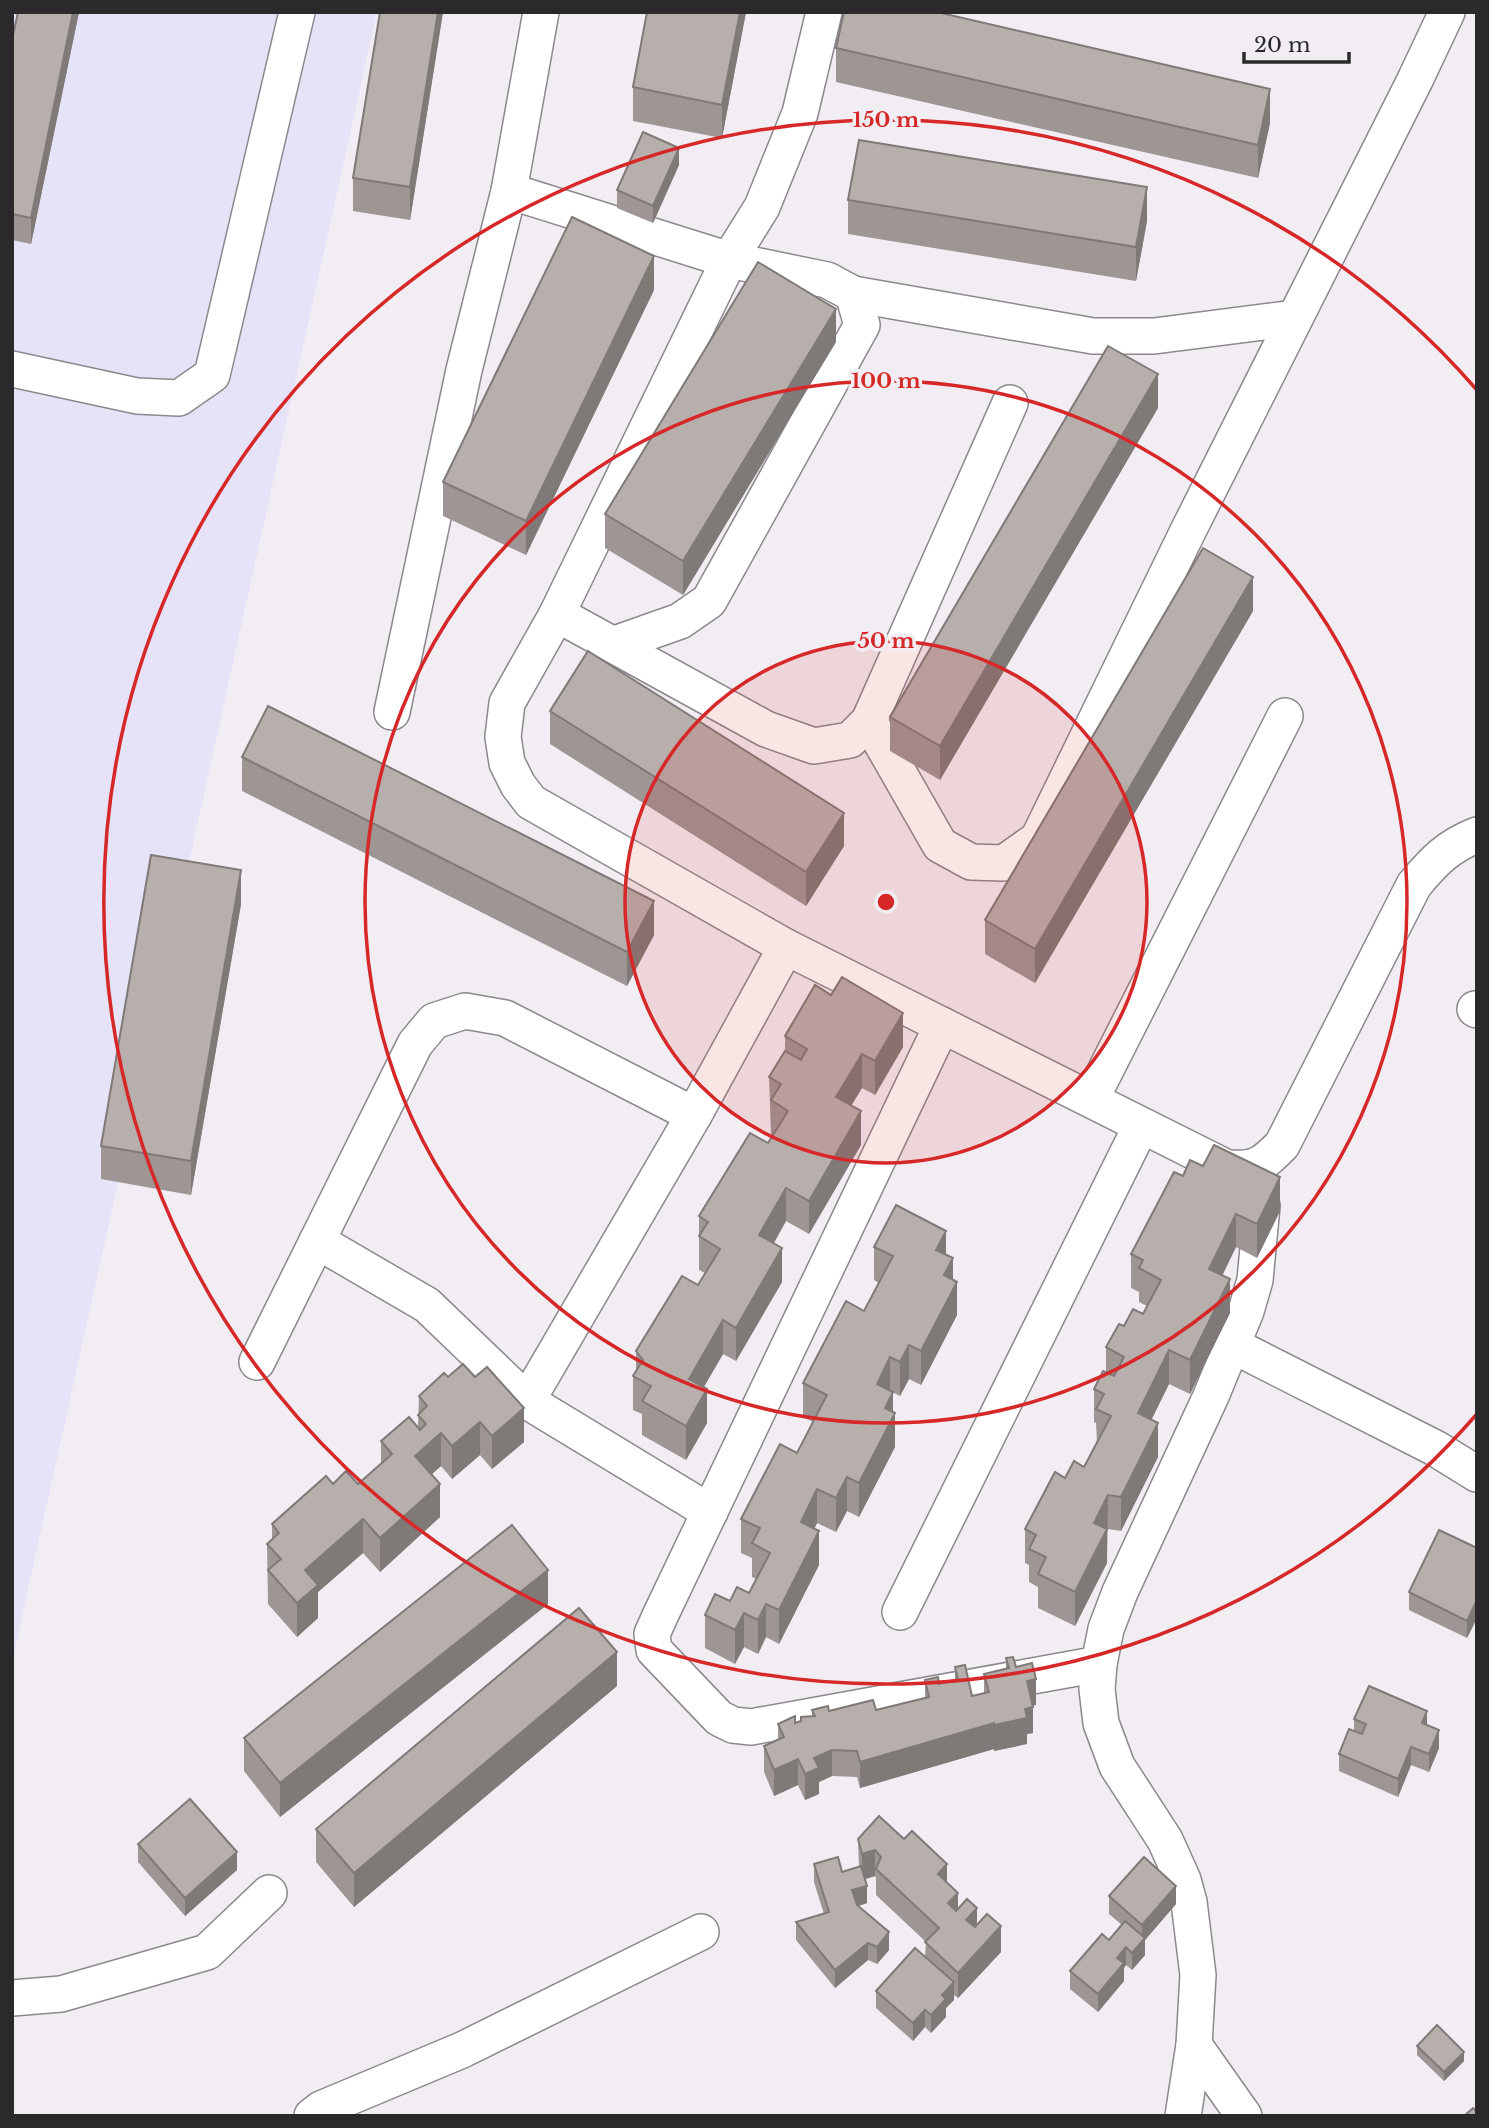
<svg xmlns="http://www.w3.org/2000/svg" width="1489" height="2128" font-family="'Libre Baskerville',serif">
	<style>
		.industrial { fill: #e6e2f8 }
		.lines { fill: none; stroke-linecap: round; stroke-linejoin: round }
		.minor-casing { stroke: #8c888e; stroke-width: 38 }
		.minor { stroke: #fff; stroke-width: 35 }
		.wall { fill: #9d9694 }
		.shaded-wall { fill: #7f7a78 }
		.building { fill: #b6afac; stroke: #7f7a78; stroke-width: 2 }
		.ring { fill: none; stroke: #d62828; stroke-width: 3.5 }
		.centre { fill: #d62828; stroke: #f1edf3; stroke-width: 3.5 }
		.ring-label { font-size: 21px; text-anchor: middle; font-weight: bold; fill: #d62828; stroke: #f1edf3; stroke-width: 7; stroke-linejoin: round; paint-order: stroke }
	</style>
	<rect width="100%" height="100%" fill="#f1edf3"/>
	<polygon class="industrial" points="12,12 377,12 12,1662"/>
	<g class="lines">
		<defs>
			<g id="minor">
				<path d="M824,12L800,113L762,207L729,260L557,614L507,703L503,737L507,763L518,785L531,802L786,947L1227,1168C1256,1170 1262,1165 1282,1145L1414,885C1433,862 1448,846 1477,835"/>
				<polyline points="509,191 729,260 827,280 853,294 862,325 709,601 680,621 615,644"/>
				<polyline points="853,294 1093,336 1154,336 1295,318"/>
				<polyline points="12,369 137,396 179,398 212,375 297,12"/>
				<polyline points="557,614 766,729 814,746 850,740 869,721 1010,403"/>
				<polyline points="392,712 464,370 509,191 541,12"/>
				<polyline points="869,721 940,845 971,862 1004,863 1038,839 1188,531 1415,80 1447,12"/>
				<polyline points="1475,1009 1477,1010"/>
				<polyline points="942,1025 660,1616 652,1634 654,1650 719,1718 733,1725 751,1727 1099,1664"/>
				<polyline points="1091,1099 1285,716"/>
				<polyline points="317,1241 427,1305 527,1401 710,1512"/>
				<polyline points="1232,1345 1435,1448 1477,1474"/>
				<polyline points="257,1362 415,1044 434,1021 465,1011 505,1018 694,1115"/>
				<polyline points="527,1401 694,1115 786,947"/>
				<polyline points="900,1612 1141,1126"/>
				<polyline points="12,1998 61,1994 207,1952 269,1893"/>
				<polyline points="1194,2045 1244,2116"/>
				<polyline points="312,2116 321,2109 462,2050 701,1932"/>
				<polyline points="1183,2116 1194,2045 1198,1975 1189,1902 1183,1880 1165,1840 1117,1766 1101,1723 1097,1689 1099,1664 1106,1629 1120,1592 1211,1396 1246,1311 1255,1280 1262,1206"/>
			</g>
		</defs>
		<use href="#minor" class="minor-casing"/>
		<use href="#minor" class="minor"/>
	</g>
	<g class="wall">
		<polygon points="79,12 31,244 12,240 12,40"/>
		<polygon points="380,12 443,12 410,220 353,211 353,178"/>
		<polygon points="647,12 746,12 722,138 633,121 633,87"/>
		<polygon points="836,48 1270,123 1258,178 836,82"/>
		<polygon points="679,165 653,223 617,208 617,190"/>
		<polygon points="848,200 1147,221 1136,281 848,234"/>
		<polygon points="654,290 526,555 443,516 443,482"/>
		<polygon points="836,342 683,595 605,548 605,514"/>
		<polygon points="1158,408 940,780 890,751 890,717"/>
		<polygon points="1253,611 1035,983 985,954 985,920"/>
		<polygon points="550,711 844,846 806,906 550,744"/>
		<polygon points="242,757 654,935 627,986 242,791"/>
		<polygon points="241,904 191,1195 101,1179 101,1146"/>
		<polygon points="785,1036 903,1047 875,1095 862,1088 851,1105 861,1145 809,1234 786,1221 774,1243 782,1282 736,1361 723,1354 704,1387 707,1423 686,1460 642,1435 642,1414 633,1410 633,1376 636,1371 636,1351 698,1285 705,1273 699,1270 699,1216 768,1143 773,1135 771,1134 769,1077 785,1051"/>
		<polygon points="1183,1176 1280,1211 1257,1258 1236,1247 1222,1275 1230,1313 1190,1394 1169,1384 1151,1420 1158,1457 1121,1531 1108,1529 1107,1531 1107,1563 1075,1626 1038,1608 1038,1587 1029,1582 1029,1565 1025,1563 1025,1529 1065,1478 1084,1467 1097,1443 1096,1423 1094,1422 1094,1389 1106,1373 1106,1347 1124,1326 1143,1314 1147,1306 1139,1302 1139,1292 1131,1288 1131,1254"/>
		<polygon points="874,1247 946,1254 953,1280 957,1315 921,1385 909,1379 900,1396 890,1391 895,1447 859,1517 847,1511 836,1532 817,1523 814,1529 819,1565 779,1644 766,1637 758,1654 744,1647 735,1664 705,1648 705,1615 749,1593 756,1579 752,1577 752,1558 741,1553 741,1519 797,1453 813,1422 803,1417 803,1383 864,1311 879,1283 874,1280"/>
		<polygon points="1477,1361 1477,1390 1475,1389 1475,1363"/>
		<polygon points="448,1377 524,1442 492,1469 480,1455 452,1479 441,1466 432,1474 440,1517 380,1572 363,1553 318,1592 318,1618 297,1637 268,1604 267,1544 272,1539 272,1524 333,1484 358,1484 381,1464 381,1441 418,1427 419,1396"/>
		<polygon points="1477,1548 1477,1618 1467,1638 1409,1610 1409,1592"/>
		<polygon points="548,1604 280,1817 244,1771 244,1738"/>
		<polygon points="1006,1658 1016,1667 1036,1705 1033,1705 1033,1733 1027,1734 1027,1744 994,1751 994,1749 860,1788 857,1777 832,1776 819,1782 819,1794 805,1800 798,1785 774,1796 764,1772 764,1746 778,1739 778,1724 795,1723 812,1716 812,1710 876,1710 925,1698 925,1680 939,1684 955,1680 955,1667 972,1696 984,1693 984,1674 1006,1669"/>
		<polygon points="617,1686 354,1907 316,1862 316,1829"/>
		<polygon points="1354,1719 1427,1725 1439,1748 1429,1772 1411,1765 1398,1797 1339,1771 1339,1754 1354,1731"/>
		<polygon points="858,1839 947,1883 958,1908 977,1924 1001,1952 958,1998 954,1995 954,2000 946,2008 946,2017 931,2033 925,2027 913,2041 876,2008 876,1991 925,1957 926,1942 876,1895 876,1878 875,1876 865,1879 867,1903 858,1906 889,1950 877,1964 868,1960 835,1988 796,1940 796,1922 824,1914 814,1882 814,1864 842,1872 859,1867"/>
		<polygon points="138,1844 237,1870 185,1916 138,1862"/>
		<polygon points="1109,1896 1176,1904 1145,1940 1145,1955 1132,1970 1126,1965 1124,1968 1124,1981 1098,2012 1070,1989 1070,1971 1109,1940 1122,1925 1109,1914"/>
		<polygon points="1417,2046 1464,2061 1444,2081 1417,2055"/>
	</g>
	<g class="shaded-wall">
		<polygon points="73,12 79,12 31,244 31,218"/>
		<polygon points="438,12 443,12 410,220 410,187"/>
		<polygon points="740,12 746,12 722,138 722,105"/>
		<polygon points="1270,89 1270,123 1258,178 1258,145"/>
		<polygon points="679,148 679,165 653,223 653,206"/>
		<polygon points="1147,187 1147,221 1136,281 1136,247"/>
		<polygon points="654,256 654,290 526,555 526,521"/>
		<polygon points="836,309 836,342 683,595 683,561"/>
		<polygon points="1158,374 1158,408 940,780 940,746"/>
		<polygon points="1253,577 1253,611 1035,983 1035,949"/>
		<polygon points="844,813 844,846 806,906 806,872"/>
		<polygon points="241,870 241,904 191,1195 191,1161"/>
		<polygon points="654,901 654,935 627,986 627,952"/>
		<polygon points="903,1013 903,1047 875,1095 875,1061"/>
		<polygon points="862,1054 862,1088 836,1131 836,1097"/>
		<polygon points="861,1111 861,1145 809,1234 809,1201"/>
		<polygon points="1280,1177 1280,1211 1257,1258 1257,1224"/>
		<polygon points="786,1188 786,1221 759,1269 759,1235"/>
		<polygon points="1236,1214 1236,1247 1209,1303 1209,1269"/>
		<polygon points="946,1231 946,1265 936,1250"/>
		<polygon points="782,1248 782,1282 736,1361 736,1328"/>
		<polygon points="953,1258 953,1290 957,1282 957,1315 921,1385 921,1351 944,1275"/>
		<polygon points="1230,1279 1230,1313 1190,1394 1190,1360"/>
		<polygon points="723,1320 723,1354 689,1412 689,1379"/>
		<polygon points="909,1345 909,1379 900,1396 900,1362"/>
		<polygon points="1169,1350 1169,1384 1138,1447 1138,1413"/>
		<polygon points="890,1357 890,1391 877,1384"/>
		<polygon points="707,1389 707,1423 686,1460 686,1426"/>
		<polygon points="893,1392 893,1417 895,1413 895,1447 859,1517 859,1483 885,1408"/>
		<polygon points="524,1408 524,1442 492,1469 492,1436"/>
		<polygon points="480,1422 480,1455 452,1479 452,1446"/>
		<polygon points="1158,1423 1158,1457 1121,1531 1121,1497"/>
		<polygon points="441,1433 441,1466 415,1489 415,1456"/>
		<polygon points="847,1477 847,1511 836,1532 836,1498"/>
		<polygon points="440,1484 440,1517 380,1572 380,1538"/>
		<polygon points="817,1489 817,1523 801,1556 801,1522"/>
		<polygon points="1108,1495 1107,1563 1075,1626 1075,1592 1094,1523"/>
		<polygon points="363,1519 363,1553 318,1592 318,1618 297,1637 297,1603 305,1570"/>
		<polygon points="819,1531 819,1565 779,1644 779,1610"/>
		<polygon points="548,1570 548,1604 280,1817 280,1783"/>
		<polygon points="1477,1600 1477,1618 1467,1638 1467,1621"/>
		<polygon points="766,1604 766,1637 758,1654 758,1620"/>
		<polygon points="744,1613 744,1647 735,1664 735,1630"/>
		<polygon points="617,1652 617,1686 354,1907 354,1873"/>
		<polygon points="1036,1679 1036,1705 1027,1707 1027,1681"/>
		<polygon points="1033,1707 1033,1733 1027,1734 1027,1744 994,1751 994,1725 1025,1709"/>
		<polygon points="1427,1711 1427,1729 1422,1723"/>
		<polygon points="994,1723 994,1749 860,1788 860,1762"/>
		<polygon points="1439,1730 1439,1748 1429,1772 1429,1754"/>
		<polygon points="1411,1747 1411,1765 1398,1797 1398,1779"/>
		<polygon points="832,1750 832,1776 819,1782 819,1794 805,1800 805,1774 814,1758"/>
		<polygon points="798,1759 798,1785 774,1796 774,1770"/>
		<polygon points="875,1850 875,1876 862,1880 862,1854"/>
		<polygon points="237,1852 237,1870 185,1916 185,1898"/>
		<polygon points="947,1864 947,1890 938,1874"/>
		<polygon points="867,1886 867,1903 852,1908 852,1890"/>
		<polygon points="1176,1886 1176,1904 1145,1940 1145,1955 1132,1970 1132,1953 1142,1941 1142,1925"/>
		<polygon points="958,1893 958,1919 948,1903"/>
		<polygon points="977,1908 977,1934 966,1920"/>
		<polygon points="1001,1926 1001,1952 958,1998 958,1973"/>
		<polygon points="889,1932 889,1950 877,1964 877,1947"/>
		<polygon points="868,1943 868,1960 835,1988 835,1970"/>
		<polygon points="1126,1947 1126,1965 1124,1968 1124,1981 1098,2012 1098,1994 1117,1958"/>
		<polygon points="954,1982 954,2000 946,2008 946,2017 931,2033 931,2015 942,1995"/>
		<polygon points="925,2010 925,2027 913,2041 913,2023"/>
		<polygon points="1464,2052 1464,2061 1444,2081 1444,2072"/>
	</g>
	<g class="building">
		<polygon points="18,12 73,12 31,218 12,214 12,40"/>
		<polygon points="380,12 438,12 410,187 353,178"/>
		<polygon points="647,12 740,12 722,105 633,87"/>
		<polygon points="844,12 937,12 1270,89 1258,145 836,48"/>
		<polygon points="643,132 679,148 653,206 617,190"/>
		<polygon points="859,140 1147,187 1136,247 848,200"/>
		<polygon points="572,217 654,256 526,521 443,482"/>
		<polygon points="758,262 836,309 683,561 605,514"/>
		<polygon points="1108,346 1158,374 940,746 890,717"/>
		<polygon points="1203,548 1253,577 1035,949 985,920"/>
		<polygon points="588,651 844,813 806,872 550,711"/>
		<polygon points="268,706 654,901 627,952 242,757"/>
		<polygon points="151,855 241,870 191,1161 101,1146"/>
		<polygon points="842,977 903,1013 875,1061 862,1054 836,1097 861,1111 809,1201 786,1188 759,1235 782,1248 736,1328 723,1320 689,1379 707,1389 686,1426 642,1401 651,1386 633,1376 643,1360 636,1351 682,1276 698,1285 720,1249 699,1236 708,1222 699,1216 750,1133 768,1143 788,1111 771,1100 781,1084 769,1077 785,1051 801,1060 807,1049 785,1036 815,985 831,995"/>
		<polygon points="1214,1145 1280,1177 1257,1224 1236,1214 1209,1269 1230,1279 1190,1360 1169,1350 1138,1413 1158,1423 1121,1497 1108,1495 1094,1523 1107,1529 1075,1592 1038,1574 1046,1557 1029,1549 1036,1535 1025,1529 1055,1472 1065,1478 1074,1461 1084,1467 1111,1416 1096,1409 1104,1394 1094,1389 1103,1371 1114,1376 1124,1357 1106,1347 1119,1324 1124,1326 1133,1309 1143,1314 1161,1280 1139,1268 1143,1260 1131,1254 1174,1172 1183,1176 1190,1160 1203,1166"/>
		<polygon points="896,1205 946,1231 936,1250 953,1258 944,1275 957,1282 921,1351 909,1345 900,1362 890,1357 877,1384 893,1392 885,1408 895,1413 859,1483 847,1477 836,1498 817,1489 801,1522 819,1531 779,1610 766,1604 758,1620 744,1613 735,1630 705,1615 715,1594 730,1601 737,1587 749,1593 770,1553 752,1543 760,1528 741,1519 780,1444 797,1453 827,1395 803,1383 846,1301 864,1311 893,1256 874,1247"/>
		<polygon points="463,1364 475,1377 487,1367 524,1408 492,1436 480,1422 452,1446 441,1433 415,1456 440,1484 380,1538 363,1519 305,1570 318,1585 297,1603 268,1570 281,1559 267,1544 279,1533 272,1524 326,1476 333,1484 346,1471 358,1484 392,1454 381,1441 409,1417 420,1430 426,1424 418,1415 427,1406 419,1396 444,1373 448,1377"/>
		<polygon points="512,1525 548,1570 280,1783 244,1738"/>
		<polygon points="1439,1530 1477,1548 1477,1600 1467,1621 1409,1592"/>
		<polygon points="579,1608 617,1652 354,1873 316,1829"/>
		<polygon points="1013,1657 1016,1667 1032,1663 1036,1679 1027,1681 1033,1707 1025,1709 1027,1718 994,1725 994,1723 860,1762 857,1751 832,1750 814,1758 819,1768 805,1774 798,1759 774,1770 764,1746 784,1737 778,1724 795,1716 795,1723 801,1721 801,1717 815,1716 812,1710 828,1706 829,1711 873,1700 876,1710 929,1697 925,1680 938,1677 939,1684 958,1679 955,1667 965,1665 972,1696 989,1692 984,1674 1009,1668 1006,1658"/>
		<polygon points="1369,1686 1427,1711 1422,1723 1439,1730 1429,1754 1411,1747 1398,1779 1339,1754 1349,1729 1362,1734 1366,1724 1354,1719"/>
		<polygon points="190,1799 237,1852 185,1898 138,1844"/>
		<polygon points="879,1816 904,1839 912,1831 947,1864 938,1874 958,1893 948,1903 956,1911 967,1899 977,1908 966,1920 975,1927 987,1914 1001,1926 958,1973 925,1942 939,1928 876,1869 881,1857 875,1850 862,1854 858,1839"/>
		<polygon points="838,1857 842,1872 861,1866 867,1886 852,1890 857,1905 889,1932 877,1947 868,1943 835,1970 796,1922 829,1912 814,1864"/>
		<polygon points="1144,1857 1176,1886 1142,1925 1109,1896"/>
		<polygon points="1125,1921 1145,1938 1132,1953 1126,1947 1117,1958 1124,1963 1098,1994 1070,1971 1102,1934 1109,1940"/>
		<polygon points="915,1948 954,1982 942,1995 946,1999 931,2015 925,2010 913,2023 876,1991"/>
		<polygon points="1437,2025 1464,2052 1444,2072 1417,2046"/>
		<polygon points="1473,2108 1477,2112 1477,2116 1464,2116"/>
	</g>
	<circle cx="886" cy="902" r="261" fill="#d62828" fill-opacity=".12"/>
	<g class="ring">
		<circle cx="886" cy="902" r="261"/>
		<circle cx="886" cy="902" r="521"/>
		<path d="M1476 1415A782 782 0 1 1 1476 389"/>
	</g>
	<circle cx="886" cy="902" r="10" class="centre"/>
	<g class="ring-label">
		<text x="886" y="127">150 m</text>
		<text x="886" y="388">100 m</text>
		<text x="886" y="648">50 m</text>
	</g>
	<rect width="1489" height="2128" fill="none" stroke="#2b292b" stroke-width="28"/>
	<path d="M1244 52v10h105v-10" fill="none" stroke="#2b292b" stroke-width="3.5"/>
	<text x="1254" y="52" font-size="21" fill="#2b292b" stroke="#f1edf3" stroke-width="5" paint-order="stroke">20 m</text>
</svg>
